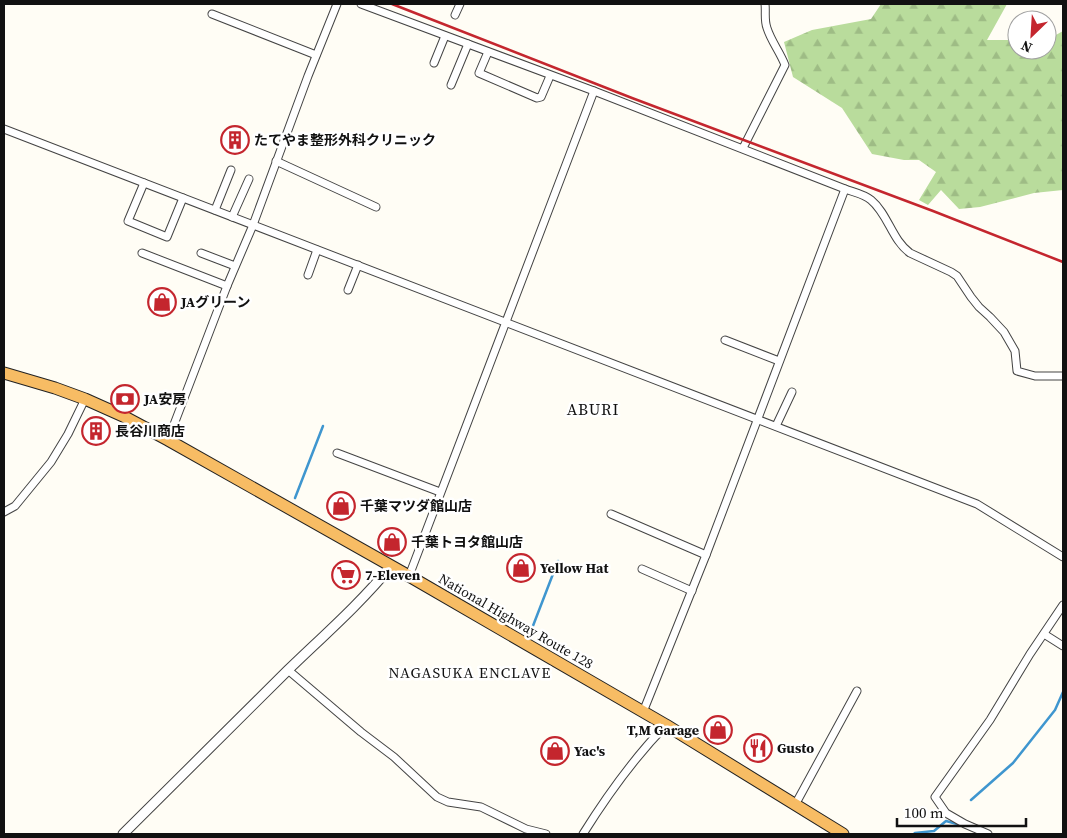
<svg xmlns="http://www.w3.org/2000/svg" width="1067" height="838" font-family="'Source Serif 4','Noto Sans JP',serif">
	<style>
		.forest { fill: url(#forest-firs) }
		.lines { fill: none; stroke-linecap: round; stroke-linejoin: round }
		.stream { stroke: #3f96cf; stroke-width: 2.5 }
		.minor-casing { stroke: #444; stroke-width: 9 }
		.tertiary-casing { stroke: #444; stroke-width: 11 }
		.trunk-casing { stroke: #222; stroke-width: 13 }
		.minor { stroke: #fff; stroke-width: 7 }
		.tertiary { stroke: #fff; stroke-width: 9 }
		.trunk { stroke: #f7bc64; stroke-width: 11 }
		.rail { stroke: #c4262e; stroke-width: 2.5 }
		.labels { text-anchor: middle; stroke-width: 5; stroke-linejoin: round; paint-order: stroke }
		.poi-label { font-size: 14px; font-weight: bold; fill: #111; stroke: #fff; text-anchor: start }
		.street-label { font-size: 14px; fill: #111; stroke: #fff }
		.neighbourhood-label { font-size: 15px; letter-spacing: 1px; fill: #111; stroke: #fff }
		.quarter-label { font-size: 16px; letter-spacing: 1px; fill: #111; stroke: #fff }
	</style>
	<defs>
		<pattern id="forest-firs" width="22" height="20" patternUnits="userSpaceOnUse" patternTransform="scale(1.25)"><rect width="22" height="20" fill="#b9dc9c"/><path d="M5 1l3.5 6h-7zM16 11l3.5 6h-7z" fill="#9ebc85"/></pattern>
	</defs>
	<rect width="100%" height="100%" fill="#fffdf5"/>
	<polygon class="forest" points="881,4 1007,4 987,40 1017,40 1017,50 1047,50 1047,40 1063,31 1063,190 1034,193 980,207 959,209 941,190 928,205 919,200 936,172 919,160 904,160 872,154 842,108 793,77 784,42 812,30 871,19"/>
	<g class="lines">
		<g class="stream">
			<polyline points="295,498 323,426"/>
			<polyline points="531,631 558,561"/>
			<polyline points="971,800 1013,763 1055,710 1063,692"/>
			<polyline points="914,834 915,833 934,831 946,821 957,824"/>
		</g>
		<defs>
			<g id="minor">
				<path d="M361,4L594,91L845,189C853,192 864,194 871,200C888,214 892,240 910,253L951,272L957,276L971,297L979,307L990,317L1004,332L1015,351L1017,371L1035,376H1063"/>
				<polyline points="212,14 316,55"/>
				<polyline points="455,15 460,4"/>
				<polyline points="488,52 479,73 537,98 541,97 550,76"/>
				<polyline points="434,63 445,36"/>
				<polyline points="451,85 468,44"/>
				<polyline points="4,129 977,504 1063,557"/>
				<path d="M743,148L785,65C780,52 771,41 767,28C764,20 766,12 765,4"/>
				<polyline points="276,161 376,207"/>
				<polyline points="144,183 128,221 167,237 183,198"/>
				<polyline points="215,210 231,170"/>
				<polyline points="232,217 249,179"/>
				<polyline points="142,253 227,286"/>
				<polyline points="201,253 235,266"/>
				<polyline points="308,275 317,250"/>
				<polyline points="348,290 358,265"/>
				<polyline points="725,340 779,361"/>
				<polyline points="776,426 792,392"/>
				<polyline points="168,440 227,286 253,225 308,76 337,4"/>
				<polyline points="337,453 440,492"/>
				<polyline points="4,512 15,506 51,462 68,434 85,399"/>
				<polyline points="611,514 706,555"/>
				<polyline points="642,569 692,591"/>
				<polyline points="409,576 594,91"/>
				<polyline points="1044,634 1063,646"/>
				<polyline points="288,670 361,732 394,757 437,797 448,802 481,807 526,829 546,834"/>
				<polyline points="643,712 706,555 845,189"/>
				<polyline points="795,805 857,691"/>
				<path d="M583,834C608,794 633,759 666,725"/>
				<polyline points="988,834 965,824 946,813 935,797 990,720 1030,654 1063,605"/>
			</g>
			<path id="tertiary" d="M123,834C178,780 232,725 287,671C322,637 360,604 391,566"/>
			<polyline id="trunk" points="4,373 55,388 85,399 123,416 168,440 409,576 666,725 843,834"/>
		</defs>
		<use href="#minor" class="minor-casing"/>
		<use href="#tertiary" class="tertiary-casing"/>
		<use href="#trunk" class="trunk-casing"/>
		<use href="#minor" class="minor"/>
		<use href="#tertiary" class="tertiary"/>
		<use href="#trunk" class="trunk"/>
		<polyline class="rail" points="392,4 632,98 933,211 1063,262"/>
	</g>
	<defs>
		<symbol id="building-ring" viewBox="-11 -11 22 22"><circle r="9.5" fill="#fff" stroke="#c4262e" stroke-width="1.5"/><path d="M-4-6H4V6H1V3H-1V6H-4ZM-2.5-4.3h1.7v1.8h-1.7ZM.8-4.3h1.7v1.8H.8ZM-2.5-1h1.7V.8h-1.7ZM.8-1h1.7V.8H.8Z" fill="#c4262e"/></symbol>
		<symbol id="shop-ring" viewBox="-11 -11 22 22"><circle r="9.5" fill="#fff" stroke="#c4262e" stroke-width="1.5"/><path d="M-5-2.5h2.3a2.7 3.5 0 0 1 5.4 0H5L5.5 6h-11ZM-1.5-2.5h3a1.5 2.3 0 0 0-3 0Z" fill="#c4262e"/></symbol>
		<symbol id="bank-ring" viewBox="-11 -11 22 22"><circle r="9.5" fill="#fff" stroke="#c4262e" stroke-width="1.5"/><path d="M-6-4H6V4H-6ZM0-2.3a2.3 2.3 0 1 0 0 4.6a2.3 2.3 0 1 0 0-4.6Z" fill="#c4262e"/></symbol>
		<symbol id="supermarket-ring" viewBox="-11 -11 22 22"><circle r="9.5" fill="#fff" stroke="#c4262e" stroke-width="1.5"/><path d="M-6-5.5h2.5l.6 2H6L4.5 2H-2.5L-4.4-4H-6ZM-1.5 3.2a1.3 1.3 0 1 0 .1 0ZM3 3.2a1.3 1.3 0 1 0 .1 0Z" fill="#c4262e"/></symbol>
		<symbol id="restaurant-ring" viewBox="-11 -11 22 22"><circle r="9.5" fill="#fff" stroke="#c4262e" stroke-width="1.5"/><path d="M-5-6h1v4h1v-4h1v4h1v-4h1v5L-1.5 .5V6h-2V.5L-5-1ZM5-6V6H3V1.5H1.5Q1.5-4 5-6Z" fill="#c4262e"/></symbol>
	</defs>
	<g fill-rule="evenodd">
		<use href="#building-ring" x="219" y="124" width="32" height="32"/>
		<use href="#shop-ring" x="146" y="286" width="32" height="32"/>
		<use href="#bank-ring" x="109" y="383" width="32" height="32"/>
		<use href="#building-ring" x="80" y="415" width="32" height="32"/>
		<use href="#shop-ring" x="325" y="490" width="32" height="32"/>
		<use href="#shop-ring" x="376" y="526" width="32" height="32"/>
		<use href="#shop-ring" x="505" y="552" width="32" height="32"/>
		<use href="#supermarket-ring" x="330" y="559" width="32" height="32"/>
		<use href="#shop-ring" x="702" y="714" width="32" height="32"/>
		<use href="#restaurant-ring" x="742" y="732" width="32" height="32"/>
		<use href="#shop-ring" x="539" y="735" width="32" height="32"/>
	</g>
	<g class="labels">
		<g class="poi-label">
			<text x="254" y="145">たてやま整形外科クリニック</text>
			<text x="181" y="307">JAグリーン</text>
			<text x="144" y="404">JA安房</text>
			<text x="115" y="436">長谷川商店</text>
			<text x="360" y="511">千葉マツダ館山店</text>
			<text x="411" y="547">千葉トヨタ館山店</text>
			<text x="540" y="573">Yellow Hat</text>
			<text x="365" y="580">7-Eleven</text>
			<text x="699" y="735" text-anchor="end">T,M Garage</text>
			<text x="777" y="753">Gusto</text>
			<text x="574" y="756">Yac's</text>
		</g>
		<g class="street-label">
			<text transform="translate(516 621) rotate(30)" y="5">National Highway Route 128</text>
		</g>
		<g class="neighbourhood-label">
			<text x="470" y="678">NAGASUKA ENCLAVE</text>
		</g>
		<g class="quarter-label">
			<text x="593" y="415">ABURI</text>
		</g>
	</g>
	<rect width="1067" height="838" fill="none" stroke="#111111" stroke-width="10"/>
	<g transform="translate(1032 35) rotate(205)"><circle r="24" fill="#ffffff" stroke="#a0a0a0"/>
	<path d="M0-4L9 19L0 12L-9 19Z" fill="#c4262e"/>
	<text y="-8" font-size="14" font-weight="bold" text-anchor="middle" fill="#111111">N</text>
	</g>
	<path d="M897 818v8h129v-8" fill="none" stroke="#111111" stroke-width="2.5"/>
	<text x="904" y="818" font-size="15" fill="#111111" stroke="#ffffff" stroke-width="4" paint-order="stroke">100 m</text>
</svg>
